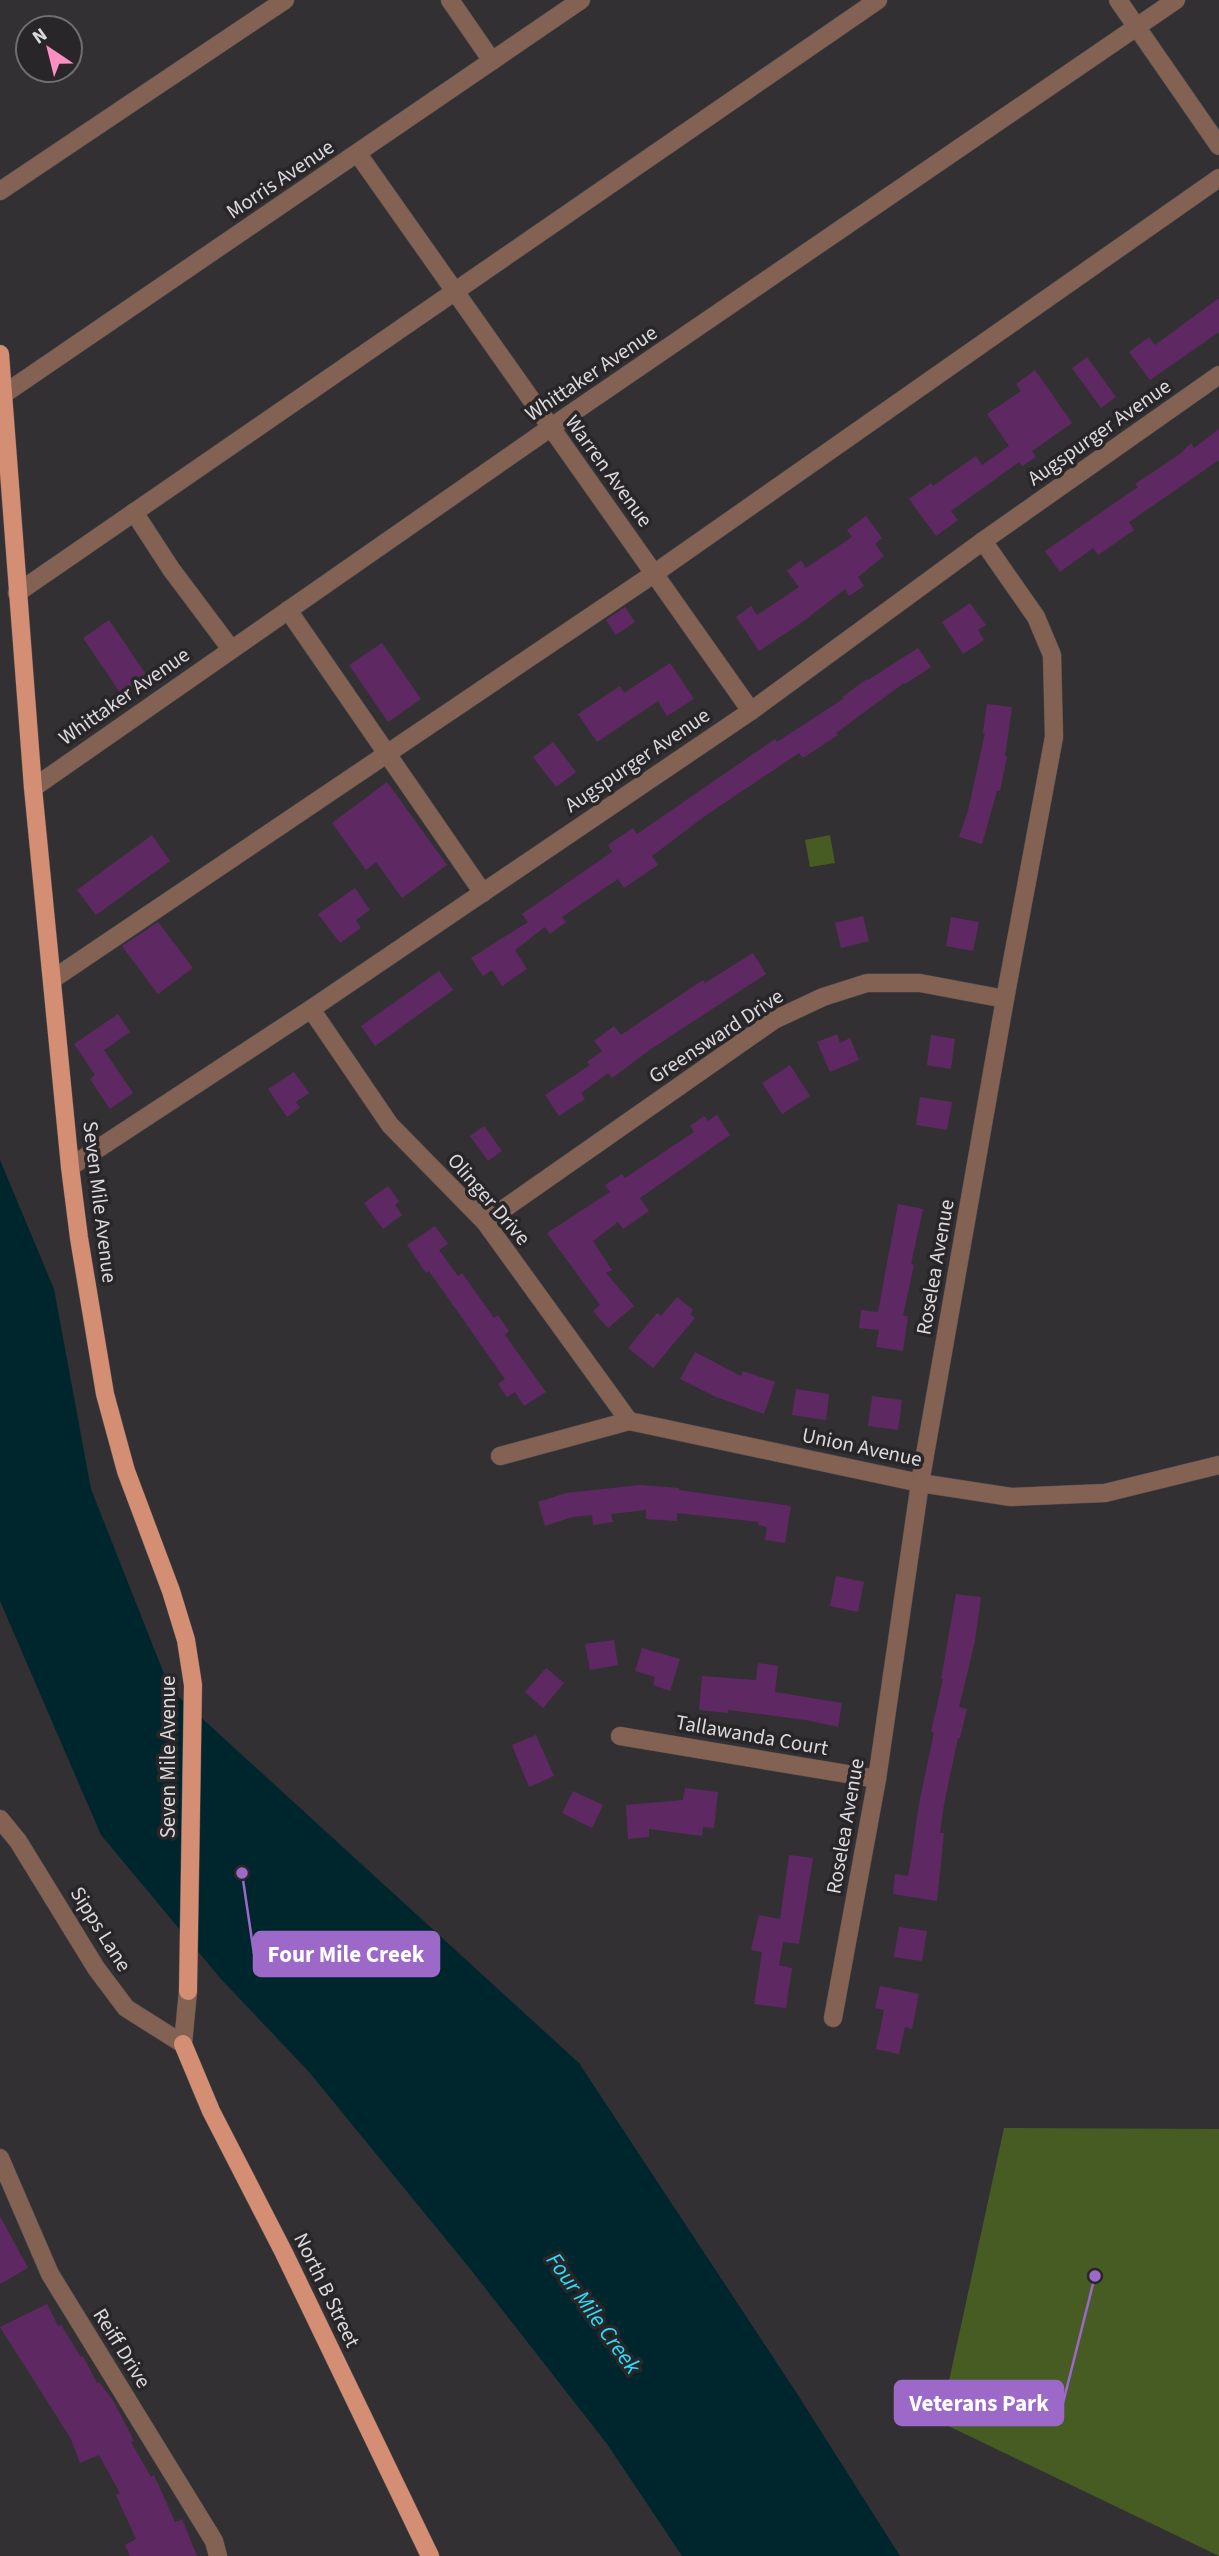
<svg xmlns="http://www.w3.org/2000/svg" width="1219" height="2556" font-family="'Source Sans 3',sans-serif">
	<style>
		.green { fill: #465c23 }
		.water { fill: #00262d }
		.building { fill: #5e2962 }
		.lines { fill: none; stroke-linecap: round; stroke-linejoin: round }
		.minor-casing { stroke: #514e51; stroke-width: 19 }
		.major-casing { stroke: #514e51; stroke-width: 19 }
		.minor { stroke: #836153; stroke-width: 18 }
		.major { stroke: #d48e73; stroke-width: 18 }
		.labels { text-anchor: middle; stroke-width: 7; stroke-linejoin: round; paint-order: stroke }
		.street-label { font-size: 21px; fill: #dbd9db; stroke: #292629 }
		.water-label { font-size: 23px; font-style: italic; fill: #26e0fe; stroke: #292629 }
		.leader { fill: none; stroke: #9d69c9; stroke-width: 2.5 }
		.callout-dot { fill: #9d69c9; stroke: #292629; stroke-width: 2.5 }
		.callout { fill: #9d69c9; stroke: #9d69c9; stroke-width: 2.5 }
		.callout-label { font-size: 23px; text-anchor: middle; font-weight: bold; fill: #fff }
	</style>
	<rect width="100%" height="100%" fill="#333033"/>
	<g class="green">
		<polygon points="830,835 835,863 810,867 805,840"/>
		<polygon points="1004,2128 1219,2129 1219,2556 940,2422"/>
	</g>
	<polygon class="water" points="0,1160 54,1289 91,1489 170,1689 579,2063 796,2392 900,2556 682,2556 607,2444 471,2270 309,2072 221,1979 101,1835 0,1601"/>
	<g class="building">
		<polygon points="1219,298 1219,332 1150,380 1129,352 1149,337 1155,345"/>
		<polygon points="1087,357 1116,397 1101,408 1072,368"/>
		<polygon points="1035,370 1072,423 1032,451 1036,457 1022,466 1019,462 951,511 958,520 936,536 909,499 931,483 933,486 976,456 982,465 1009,446 987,414 1021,391 1016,384"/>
		<polygon points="1219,429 1219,460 1129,522 1134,530 1098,555 1093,548 1060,572 1045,551 1138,487 1135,484 1180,454 1191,443 1194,448"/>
		<polygon points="866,516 882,538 875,544 884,556 858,577 864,586 849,596 845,589 801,623 759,651 736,617 751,606 757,615 799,587 787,571 801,560 806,568 852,537 847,530"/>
		<polygon points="970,603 986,625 978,630 984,640 963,654 942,622"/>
		<polygon points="625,607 635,622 616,635 606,620"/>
		<polygon points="109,620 147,676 121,694 83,638"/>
		<polygon points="382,643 421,699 388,722 349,665"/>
		<polygon points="918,648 931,667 905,684 904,683 836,733 838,735 803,758 799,753 705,816 652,856 658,865 624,888 618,879 562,917 566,922 550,934 545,927 515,950 527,969 502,986 492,970 483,976 471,958 528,922 522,914 612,852 608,845 633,828 637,834 775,739 777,742 843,699 842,697 867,679 868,680"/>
		<polygon points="670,663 694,699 667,716 658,701 597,742 578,714 620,686 624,693"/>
		<polygon points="987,704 1012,707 1005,756 1007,757 1000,791 997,791 982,844 959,837 968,811 985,733 983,733"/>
		<polygon points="553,742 576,772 556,787 533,757"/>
		<polygon points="387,782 447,865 402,898 376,862 366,870 332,823"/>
		<polygon points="152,835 170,861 96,915 77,890"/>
		<polygon points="355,888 370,910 356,920 361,928 340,943 318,914"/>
		<polygon points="863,916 869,941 841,948 835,923"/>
		<polygon points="951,917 979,922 973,951 946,946"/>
		<polygon points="158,922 193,968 158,994 122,946"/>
		<polygon points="753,953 766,974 651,1049 612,1078 608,1073 581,1093 585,1099 559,1116 545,1095 590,1065 587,1062 602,1051 594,1041 614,1026 621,1035 703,980 705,983"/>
		<polygon points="439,971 453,990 375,1046 361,1026"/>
		<polygon points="118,1014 130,1032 104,1050 133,1093 110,1109 90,1079 95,1075 74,1044"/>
		<polygon points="837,1034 840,1043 850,1038 859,1060 830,1072 817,1042"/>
		<polygon points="931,1035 955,1039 951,1069 927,1065"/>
		<polygon points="790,1065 810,1096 782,1114 762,1083"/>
		<polygon points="294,1072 309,1093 296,1102 300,1108 287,1117 268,1089"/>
		<polygon points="920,1097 952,1102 947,1130 916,1125"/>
		<polygon points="717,1115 730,1135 640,1198 649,1211 623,1229 618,1222 593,1241 612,1270 606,1273 634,1306 608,1328 593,1311 600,1305 547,1233 610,1192 605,1185 622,1174 625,1178 694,1132 690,1126 704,1116 708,1121"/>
		<polygon points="484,1126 502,1151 488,1161 470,1136"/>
		<polygon points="388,1186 399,1201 395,1205 402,1215 383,1229 364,1203"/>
		<polygon points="898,1204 923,1209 911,1264 914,1265 903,1316 908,1316 903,1351 876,1347 879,1330 859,1328 861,1310 878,1312"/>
		<polygon points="435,1226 448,1244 439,1250 458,1276 462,1273 494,1318 498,1315 509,1331 505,1335 546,1392 524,1406 515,1392 507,1397 498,1384 505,1379 429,1271 426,1273 407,1245"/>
		<polygon points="677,1297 693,1310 690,1314 695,1318 653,1368 628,1348 657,1313 661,1316"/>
		<polygon points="695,1352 741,1376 743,1371 775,1382 764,1414 716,1397 680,1379"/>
		<polygon points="796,1389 829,1394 826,1420 792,1415"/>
		<polygon points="872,1396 902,1400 898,1430 868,1426"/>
		<polygon points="640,1485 679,1488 679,1490 791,1506 785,1543 765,1540 767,1527 758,1525 759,1522 677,1513 677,1521 646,1519 646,1510 611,1514 613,1522 593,1525 592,1515 572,1517 545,1526 538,1502 566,1493"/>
		<polygon points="836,1576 864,1582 858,1612 830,1606"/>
		<polygon points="956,1594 981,1597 975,1641 959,1707 967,1709 960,1738 958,1738 944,1804 940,1833 944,1833 937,1901 893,1894 895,1874 908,1876 910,1866 919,1804 934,1732 931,1732 943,1679 941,1679"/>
		<polygon points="614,1640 618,1665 590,1670 585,1644"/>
		<polygon points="642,1648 680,1659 670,1691 653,1685 655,1677 635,1671"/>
		<polygon points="758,1663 778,1666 775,1692 842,1703 838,1727 806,1720 728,1710 728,1713 699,1710 702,1676 756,1680"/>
		<polygon points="546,1668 564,1683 543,1708 525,1692"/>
		<polygon points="536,1735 554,1776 529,1787 512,1745"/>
		<polygon points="685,1788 718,1792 714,1828 703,1827 702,1836 649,1829 649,1837 628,1839 626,1805 683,1800"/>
		<polygon points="573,1791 603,1805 592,1828 562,1813"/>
		<polygon points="789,1855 813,1858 799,1944 783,1942 779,1965 792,1968 786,2008 754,2004 762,1952 751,1950 759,1915 780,1919"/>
		<polygon points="899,1927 927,1931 922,1961 894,1957"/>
		<polygon points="880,1986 919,1994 912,2029 905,2027 899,2054 876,2049 884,2010 875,2008"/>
		<polygon points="0,2216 28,2268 0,2284"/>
		<polygon points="47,2304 58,2326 61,2325 81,2357 83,2356 97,2383 99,2382 114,2402 134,2441 131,2442 151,2477 154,2475 175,2522 182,2519 197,2556 130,2556 125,2545 136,2539 116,2495 120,2493 99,2455 80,2463 71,2439 0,2327"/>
	</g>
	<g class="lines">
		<defs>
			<g id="minor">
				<polyline points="450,0 492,61"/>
				<polyline points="1118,0 1219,146"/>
				<polyline points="358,154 751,711"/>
				<polyline points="0,191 285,0"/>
				<polyline points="4,394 581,0"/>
				<polyline points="134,512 171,569 231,649"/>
				<polyline points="17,593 878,0"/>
				<polyline points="288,610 483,893"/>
				<polyline points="33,788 550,428 1176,0"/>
				<polyline points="53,979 655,573 1219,178"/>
				<polyline points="311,1009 390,1125 485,1222 629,1421"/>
				<polyline points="70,1167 311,1009 751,711 983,541 1219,375"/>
				<polyline points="485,1222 774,1020 823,997 867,983 920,983 1005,999"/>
				<polyline points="500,1456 629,1421 920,1483 1011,1497 1105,1493 1219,1465"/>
				<polyline points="620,1736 877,1779"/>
				<polyline points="0,1819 18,1841 96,1968 126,2008 183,2044 188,1991"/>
				<polyline points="833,2018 877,1779 920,1483 1005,999 1054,737 1052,655 1036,617 983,541"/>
				<polyline points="0,2158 50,2274 214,2541 218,2556"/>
			</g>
			<g id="major">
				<polyline points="0,354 33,788 70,1167 79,1238 105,1394 126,1471 171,1591 186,1640 193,1685 188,1991"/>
				<polyline points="183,2044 211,2111 284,2253 430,2556"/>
			</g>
		</defs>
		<use href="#minor" class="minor-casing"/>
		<use href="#major" class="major-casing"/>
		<use href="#minor" class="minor"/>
		<use href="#major" class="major"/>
	</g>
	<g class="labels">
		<g class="street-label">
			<text transform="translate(280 179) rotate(-34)" y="7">Morris Avenue</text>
			<text transform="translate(591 373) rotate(-34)" y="7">Whittaker Avenue</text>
			<text transform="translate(1099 432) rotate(-35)" y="7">Augspurger Avenue</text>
			<text transform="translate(609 471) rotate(54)" y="7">Warren Avenue</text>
			<text transform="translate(124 696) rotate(-35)" y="7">Whittaker Avenue</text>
			<text transform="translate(637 760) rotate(-34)" y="7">Augspurger Avenue</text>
			<text transform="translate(716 1036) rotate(-33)" y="7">Greensward Drive</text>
			<text transform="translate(489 1199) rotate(49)" y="7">Olinger Drive</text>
			<text transform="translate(100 1202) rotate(83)" y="7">Seven Mile Avenue</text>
			<text transform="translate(935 1267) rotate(-80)" y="7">Roselea Avenue</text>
			<text transform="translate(862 1447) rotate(12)" y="7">Union Avenue</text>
			<text transform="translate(752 1735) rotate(10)" y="7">Tallawanda Court</text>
			<text transform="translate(168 1757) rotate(-90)" y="7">Seven Mile Avenue</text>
			<text transform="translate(845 1826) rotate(-80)" y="7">Roselea Avenue</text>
			<text transform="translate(101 1929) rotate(58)" y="7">Sipps Lane</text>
			<text transform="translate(327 2290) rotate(64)" y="7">North B Street</text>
			<text transform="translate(122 2348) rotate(58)" y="7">Reiff Drive</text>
		</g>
		<g class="water-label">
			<text transform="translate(594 2313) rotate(54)" y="8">Four Mile Creek</text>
		</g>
	</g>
	<path class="leader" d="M242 1873L254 1954M1095 2276L1063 2403"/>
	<g class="callout-dot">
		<circle cx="242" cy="1873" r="7"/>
		<circle cx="1095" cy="2276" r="7"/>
	</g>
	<g class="callout">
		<rect x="254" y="1932" width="185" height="44" rx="7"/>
		<rect x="895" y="2381" width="168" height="44" rx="7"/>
	</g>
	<g class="callout-label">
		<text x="346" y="1962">Four Mile Creek</text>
		<text x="979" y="2411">Veterans Park</text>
	</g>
	<g transform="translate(49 49) rotate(325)"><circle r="33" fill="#292629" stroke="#706e70" stroke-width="2"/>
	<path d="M0-5L12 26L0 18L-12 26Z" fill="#fc8fc2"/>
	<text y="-10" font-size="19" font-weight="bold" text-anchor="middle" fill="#dbd9db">N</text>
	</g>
</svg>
